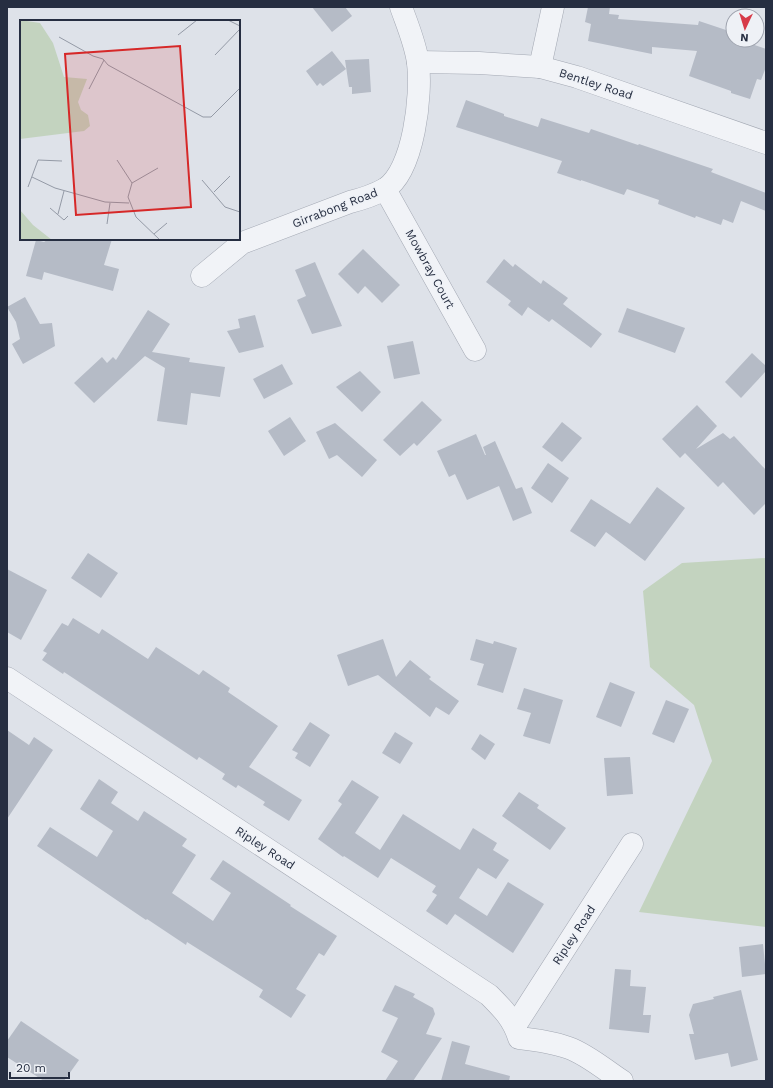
<svg xmlns="http://www.w3.org/2000/svg" width="773" height="1088" font-family="'Work Sans',sans-serif">
	<style>
		.green { fill: #c3d3bf }
		.building { fill: #b5bbc6 }
		.lines { fill: none; stroke-linecap: round; stroke-linejoin: round }
		.minor-casing { stroke: #a3a8b3; stroke-width: 23 }
		.minor { stroke: #f1f3f7; stroke-width: 22 }
		.labels { text-anchor: middle; stroke-width: 3; stroke-linejoin: round; paint-order: stroke }
		.street-label { font-size: 12px; fill: #262e41; stroke: #eef1f6 }
		.inset-road { fill: none; stroke: #949aa6; stroke-width: 1 }
		.view { fill: #d62828; fill-opacity: 0.15; stroke: #d62828; stroke-width: 2 }
		.inset-edge { fill: none; stroke: #262e41; stroke-width: 2 }
	</style>
	<rect width="100%" height="100%" fill="#dee2e9"/>
	<polygon class="green" points="766,558 766,927 639,912 712,761 694,705 650,667 643,591 682,563"/>
	<g class="building">
		<polygon points="312,7 345,7 352,16 332,32"/>
		<polygon points="588,7 610,7 609,14 619,15 618,19 698,25 699,21 732,32 731,37 733,37 733,40 740,40 766,49 766,67 761,80 757,79 750,99 731,93 731,91 689,76 697,51 652,47 652,54 588,41 591,24 585,22"/>
		<polygon points="332,51 346,69 323,86 320,83 317,86 306,71"/>
		<polygon points="369,59 371,92 352,94 352,87 349,87 345,60"/>
		<polygon points="466,100 504,114 504,116 538,127 541,118 589,133 591,129 638,145 639,144 713,169 711,172 766,193 766,211 741,201 733,223 723,219 721,225 696,216 695,218 658,204 659,200 627,189 624,195 581,180 581,181 557,173 562,161 456,127"/>
		<polygon points="49,239 112,239 104,265 119,269 113,291 44,272 42,280 26,276 36,240 44,242"/>
		<polygon points="363,249 400,285 382,303 365,286 358,294 338,274"/>
		<polygon points="504,259 513,267 515,264 541,284 543,280 568,298 563,304 602,334 591,348 552,319 549,322 528,307 522,316 508,305 511,301 486,282"/>
		<polygon points="315,262 342,326 312,334 297,300 306,296 295,270"/>
		<polygon points="25,297 40,324 52,323 55,346 23,364 12,344 20,339 16,322 7,307"/>
		<polygon points="627,308 685,328 675,353 618,332"/>
		<polygon points="148,310 170,324 152,352 190,358 189,362 225,367 220,397 191,393 187,425 157,421 165,368 145,356 94,403 74,383 102,357 107,363 113,357 116,360"/>
		<polygon points="255,315 264,347 239,353 227,331 240,328 238,319"/>
		<polygon points="413,341 420,374 394,379 387,346"/>
		<polygon points="752,353 766,366 766,371 741,398 725,382"/>
		<polygon points="282,364 293,384 264,399 253,379"/>
		<polygon points="360,371 381,392 362,412 336,387"/>
		<polygon points="422,401 442,420 417,446 414,443 400,456 383,440"/>
		<polygon points="697,405 717,426 696,449 723,433 730,439 734,436 766,470 766,503 754,515 723,482 718,487 685,453 680,458 662,439"/>
		<polygon points="290,417 306,441 284,456 268,431"/>
		<polygon points="562,422 582,438 562,462 542,447"/>
		<polygon points="335,423 377,460 362,477 337,455 329,459 316,432"/>
		<polygon points="476,434 485,455 486,455 483,447 495,441 516,489 522,487 532,513 513,521 499,486 467,500 455,474 449,477 437,451"/>
		<polygon points="548,463 569,478 552,503 531,488"/>
		<polygon points="657,487 685,508 645,561 606,532 595,547 570,531 591,499 630,524"/>
		<polygon points="88,553 118,573 101,598 71,578"/>
		<polygon points="7,569 47,590 21,640 7,632"/>
		<polygon points="73,618 99,634 102,629 148,659 156,647 199,675 203,670 230,688 228,692 278,726 249,767 302,800 289,821 263,805 265,802 238,785 236,788 222,779 225,774 199,757 197,760 64,672 63,674 42,660 47,653 43,651 62,623 68,626"/>
		<polygon points="383,639 396,677 410,660 431,677 429,679 459,701 449,715 436,707 430,717 378,675 348,686 337,655"/>
		<polygon points="476,639 493,644 494,641 517,648 503,693 477,685 484,664 470,660"/>
		<polygon points="610,682 635,692 621,727 596,717"/>
		<polygon points="524,688 563,700 550,744 523,736 531,713 517,709"/>
		<polygon points="666,700 689,709 674,743 652,734"/>
		<polygon points="310,722 330,735 310,767 295,758 298,753 292,750"/>
		<polygon points="7,730 29,745 34,737 53,750 7,819"/>
		<polygon points="395,732 413,743 400,764 382,753"/>
		<polygon points="480,734 495,744 485,760 471,749"/>
		<polygon points="630,757 633,794 607,796 604,758"/>
		<polygon points="99,779 118,792 111,803 138,821 144,811 187,839 182,846 196,855 172,893 213,921 231,893 210,879 223,860 291,905 290,906 337,936 324,956 319,953 296,989 306,995 291,1018 259,997 263,990 187,942 186,945 147,919 146,920 37,846 50,827 97,857 113,831 80,809"/>
		<polygon points="352,780 379,797 355,833 380,850 403,814 460,850 473,828 497,843 493,850 509,860 496,879 478,868 459,898 487,916 508,882 544,904 513,953 455,914 447,925 426,911 437,895 432,892 436,886 391,858 378,878 344,856 343,857 318,839 342,804 338,801"/>
		<polygon points="519,792 539,805 537,808 566,828 550,850 502,816"/>
		<polygon points="763,944 766,974 742,977 739,947"/>
		<polygon points="615,969 631,970 630,986 646,987 643,1015 651,1015 649,1033 609,1029"/>
		<polygon points="395,985 415,994 413,997 433,1008 435,1014 426,1034 442,1038 413,1081 385,1081 398,1061 381,1052 398,1018 382,1011"/>
		<polygon points="741,990 758,1060 731,1067 728,1053 695,1060 689,1034 694,1034 689,1015 693,1004 714,999 713,997"/>
		<polygon points="21,1021 79,1060 64,1081 44,1081 7,1057 7,1041"/>
		<polygon points="452,1041 470,1046 465,1064 510,1076 509,1081 441,1081"/>
	</g>
	<g class="lines">
		<defs>
			<g id="minor">
				<polyline points="418,62 479,63 540,67 577,77 766,143"/>
				<polyline points="540,67 553,7"/>
				<polyline points="385,189 475,350"/>
				<path d="M202,276L242,243L350,202C362,199 374,195 385,189C414,171 422,94 418,63C416,45 407,24 401,7"/>
				<path d="M7,678L489,995C503,1009 513,1019 519,1038C536,1040 553,1042 569,1048C588,1055 605,1070 622,1081"/>
				<polyline points="515,1026 632,844"/>
			</g>
		</defs>
		<use href="#minor" class="minor-casing"/>
		<use href="#minor" class="minor"/>
	</g>
	<g class="labels">
		<g class="street-label">
			<text transform="translate(596 84) rotate(18)" y="4">Bentley Road</text>
			<text transform="translate(335 208) rotate(-21)" y="4">Girrabong Road</text>
			<text transform="translate(430 269) rotate(61)" y="4">Mowbray Court</text>
			<text transform="translate(265 848) rotate(33)" y="4">Ripley Road</text>
			<text transform="translate(574 935) rotate(-57)" y="4">Ripley Road</text>
		</g>
	</g>
	<g transform="translate(20 20)">
		<rect width="220" height="220" fill="#dee2e9"/>
		<path d="M0,0L20,3L33,23L44,57L67,59L58,82L61,90L68,95L70,106L64,111L0,119ZM0,190L13,205L32,220H0Z" fill="#c3d3bf"/>
		<path class="inset-road" d="M208,0L220,6M158,15L177,0M39,17L73,36L83,39L88,45L183,97H191L220,68M195,35L220,9M69,69L84,40M97,140L112,163M138,148L112,163L108,177L116,197L140,220M12,157L35,168L85,182L109,183M182,160L205,187L220,192M8,167L18,140L42,141M194,172L210,156M30,188L44,200L48,196M38,194L44,171M87,204L90,183M134,214L147,203"/>
		<path class="view" d="M160,26L171,187L56,195L45,34Z"/>
		<rect width="220" height="220" class="inset-edge"/>
	</g>
	<rect width="773" height="1088" fill="none" stroke="#262e41" stroke-width="16"/>
	<g transform="translate(745 28) rotate(184)"><circle r="19" fill="#eef1f6" stroke="#9ea3ae"/>
	<path d="M0-3L7 15L0 10L-7 15Z" fill="#d73b49"/>
	<text y="-6" font-size="11" font-weight="bold" text-anchor="middle" fill="#262e41">N</text>
	</g>
	<path d="M10 1072v6h59v-6" fill="none" stroke="#262e41" stroke-width="2"/>
	<text x="16" y="1072" font-size="12" fill="#262e41" stroke="#eef1f6" stroke-width="3" paint-order="stroke">20 m</text>
</svg>
